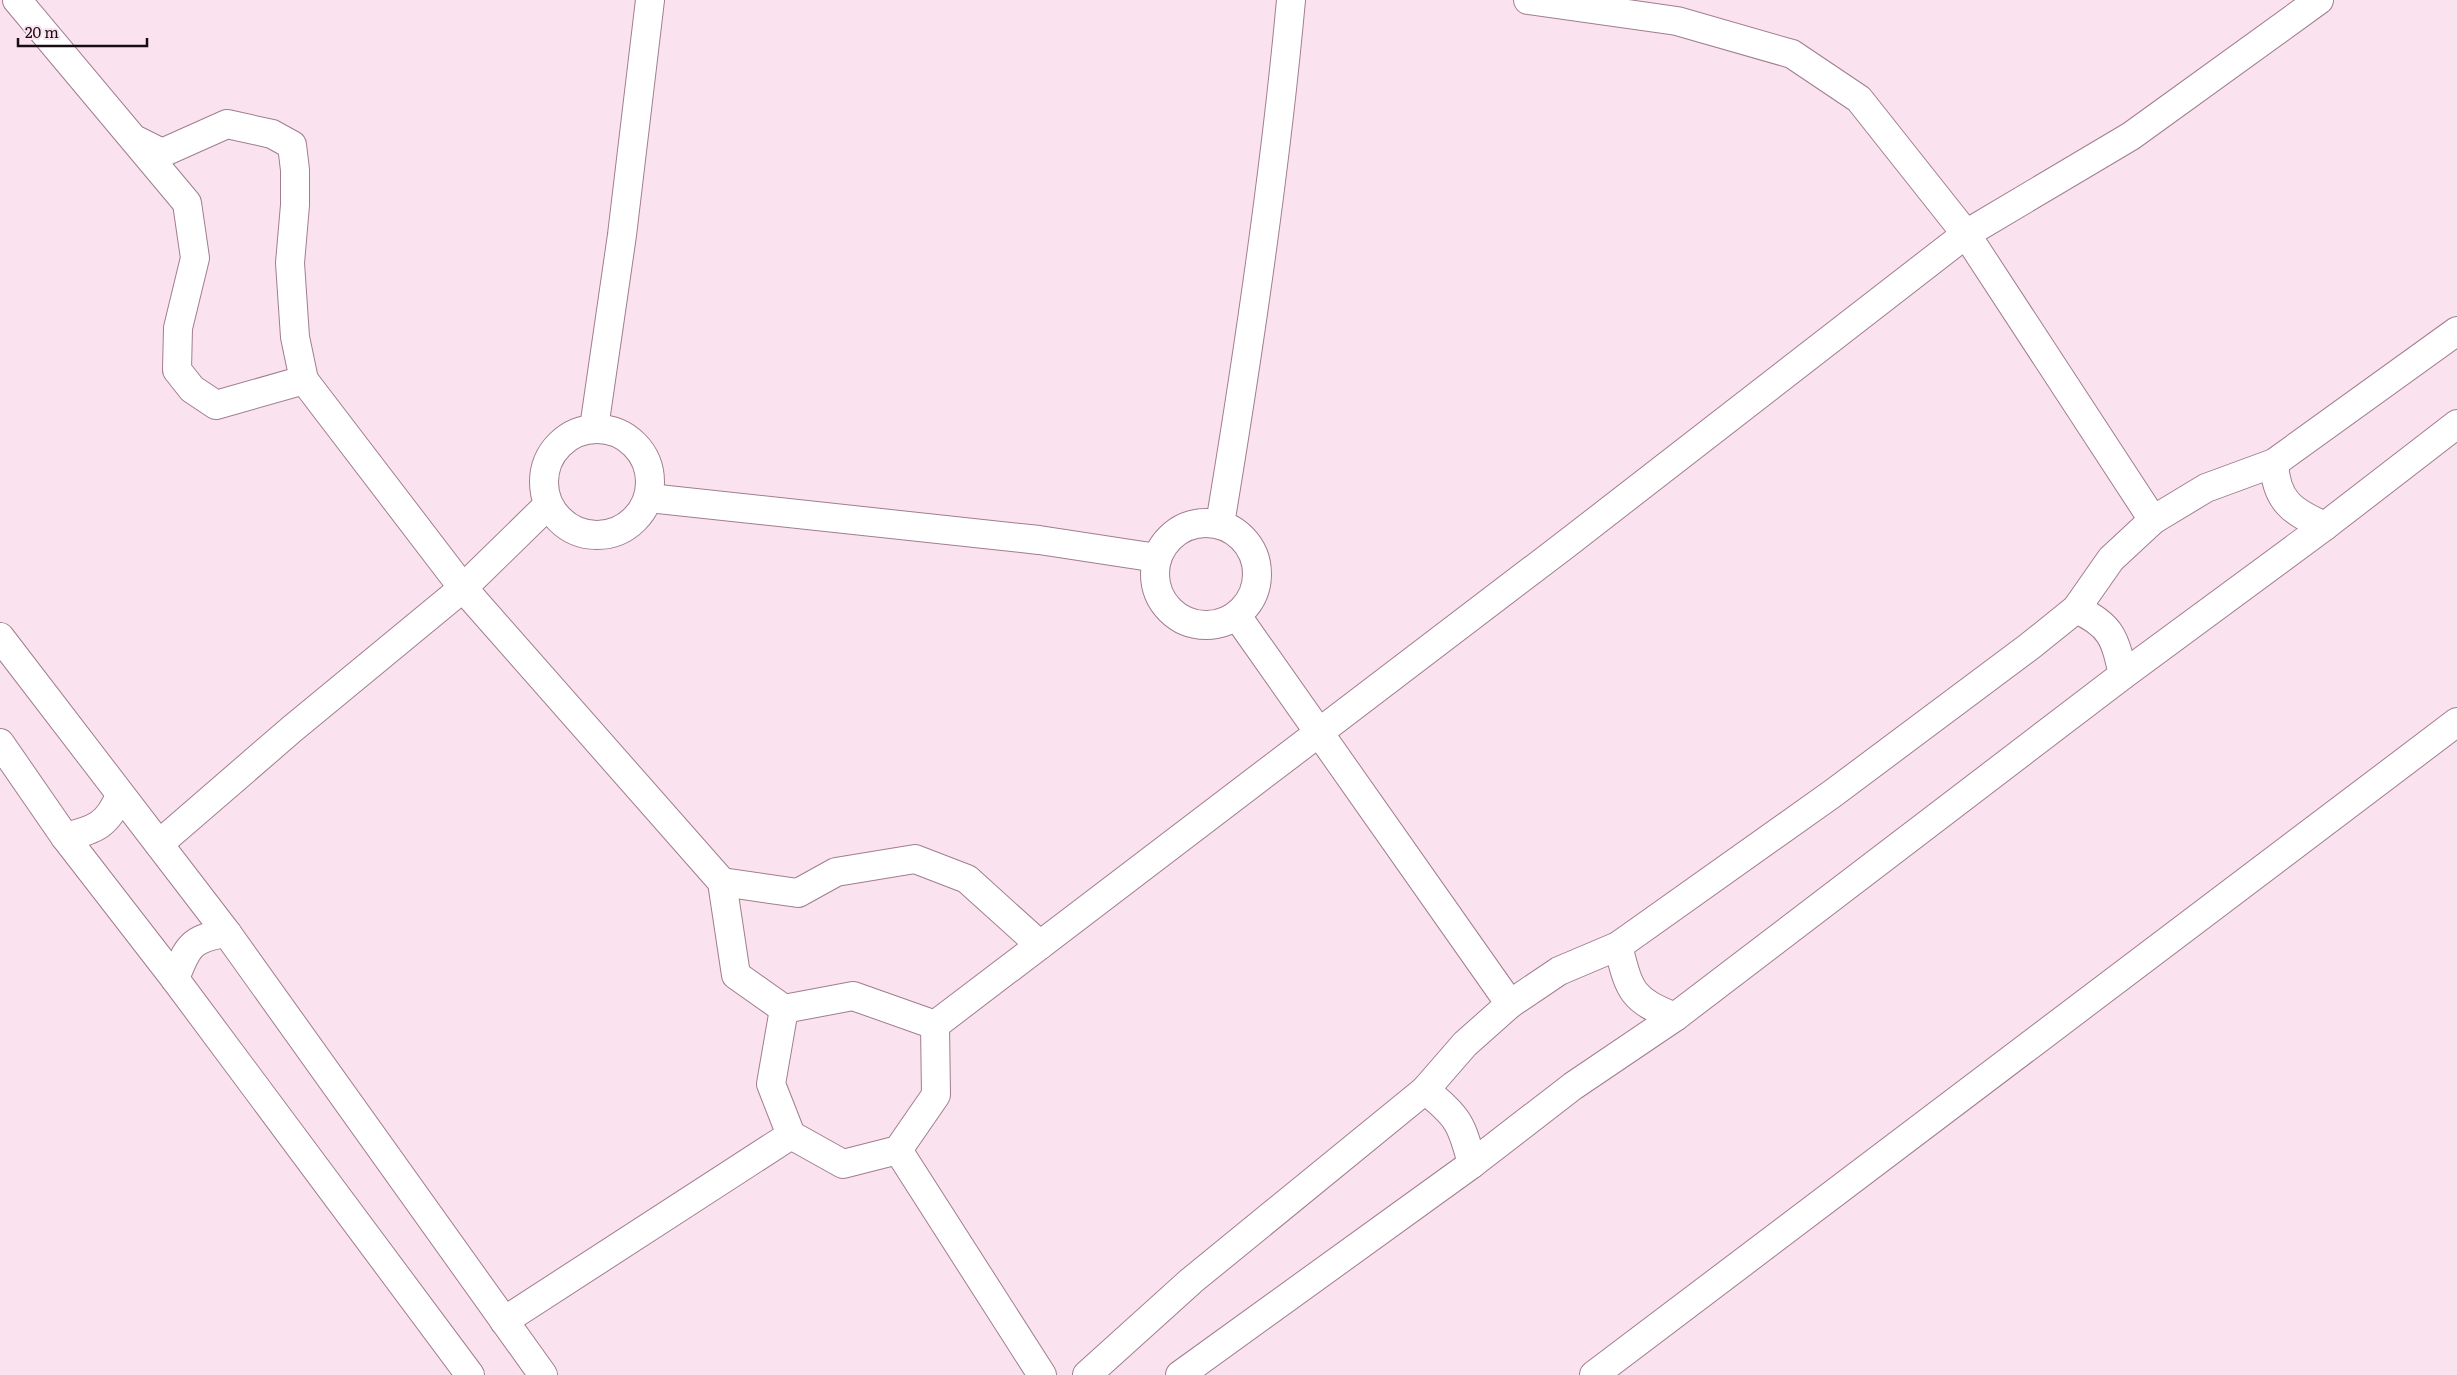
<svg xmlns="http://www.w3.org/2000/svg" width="2457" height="1375" font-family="Literata,serif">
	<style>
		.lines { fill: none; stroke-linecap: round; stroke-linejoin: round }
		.minor-casing { stroke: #a07d8f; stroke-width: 30 }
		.minor { stroke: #fff; stroke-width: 28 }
	</style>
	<rect width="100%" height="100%" fill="#fae3ee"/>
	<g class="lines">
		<defs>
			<g id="minor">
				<polyline points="17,0 187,203 195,258 178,328 177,370 192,389 216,405 304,380 295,337 290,263 295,205 295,170 292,145 272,134 227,124 162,153 134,139"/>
				<polyline points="1528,0 1677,21 1792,54 1859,99 1966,234 2153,520"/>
				<polyline points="304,380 463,588 722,882 736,975 784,1009"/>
				<polyline points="594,428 622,235 650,0"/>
				<circle cx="597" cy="482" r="53"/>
				<path d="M2274,463C2276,501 2292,512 2325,526"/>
				<polyline points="649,498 1039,540 1157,558"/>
				<circle cx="1206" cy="574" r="51"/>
				<path d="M1220,524C1249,350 1275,175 1291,0"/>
				<path d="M2076,609C2112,625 2115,639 2123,675"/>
				<polyline points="1237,616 1510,1004"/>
				<polyline points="0,637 227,933 543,1375"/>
				<polyline points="0,743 65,837 175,979 470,1375"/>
				<path d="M65,837C95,830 108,825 120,795"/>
				<polyline points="159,844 292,729 463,588 548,505"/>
				<polyline points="722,882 798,893 836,872 915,859 967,879 1040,945"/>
				<path d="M1618,946C1630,992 1631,999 1675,1017"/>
				<path d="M175,979C187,947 191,938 227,933"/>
				<polygon points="853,996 935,1025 936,1095 898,1150 843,1164 791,1135 771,1084 784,1009"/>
				<polyline points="935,1025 1565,545 1966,234 2131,136 2319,0"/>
				<path d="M1425,1090C1458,1116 1462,1124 1472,1164"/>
				<polyline points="898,1150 1042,1375"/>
				<polyline points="504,1321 791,1135"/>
				<polyline points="1087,1375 1191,1281 1425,1090 1465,1044 1510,1004 1559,971 1618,946 1832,794 2030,646 2076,609 2111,559 2153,520 2206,488 2274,463 2457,331"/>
				<polyline points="1180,1375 1472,1164 1573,1086 1675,1017 2123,675 2325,526 2457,424"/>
				<polyline points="1594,1375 2457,722"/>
			</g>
		</defs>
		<use href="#minor" class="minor-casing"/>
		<use href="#minor" class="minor"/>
	</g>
	<path d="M18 38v8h129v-8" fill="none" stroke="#190d14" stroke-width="2.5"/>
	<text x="25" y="38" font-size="15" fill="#190d14" stroke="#fae3ee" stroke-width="4" paint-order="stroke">20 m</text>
</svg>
